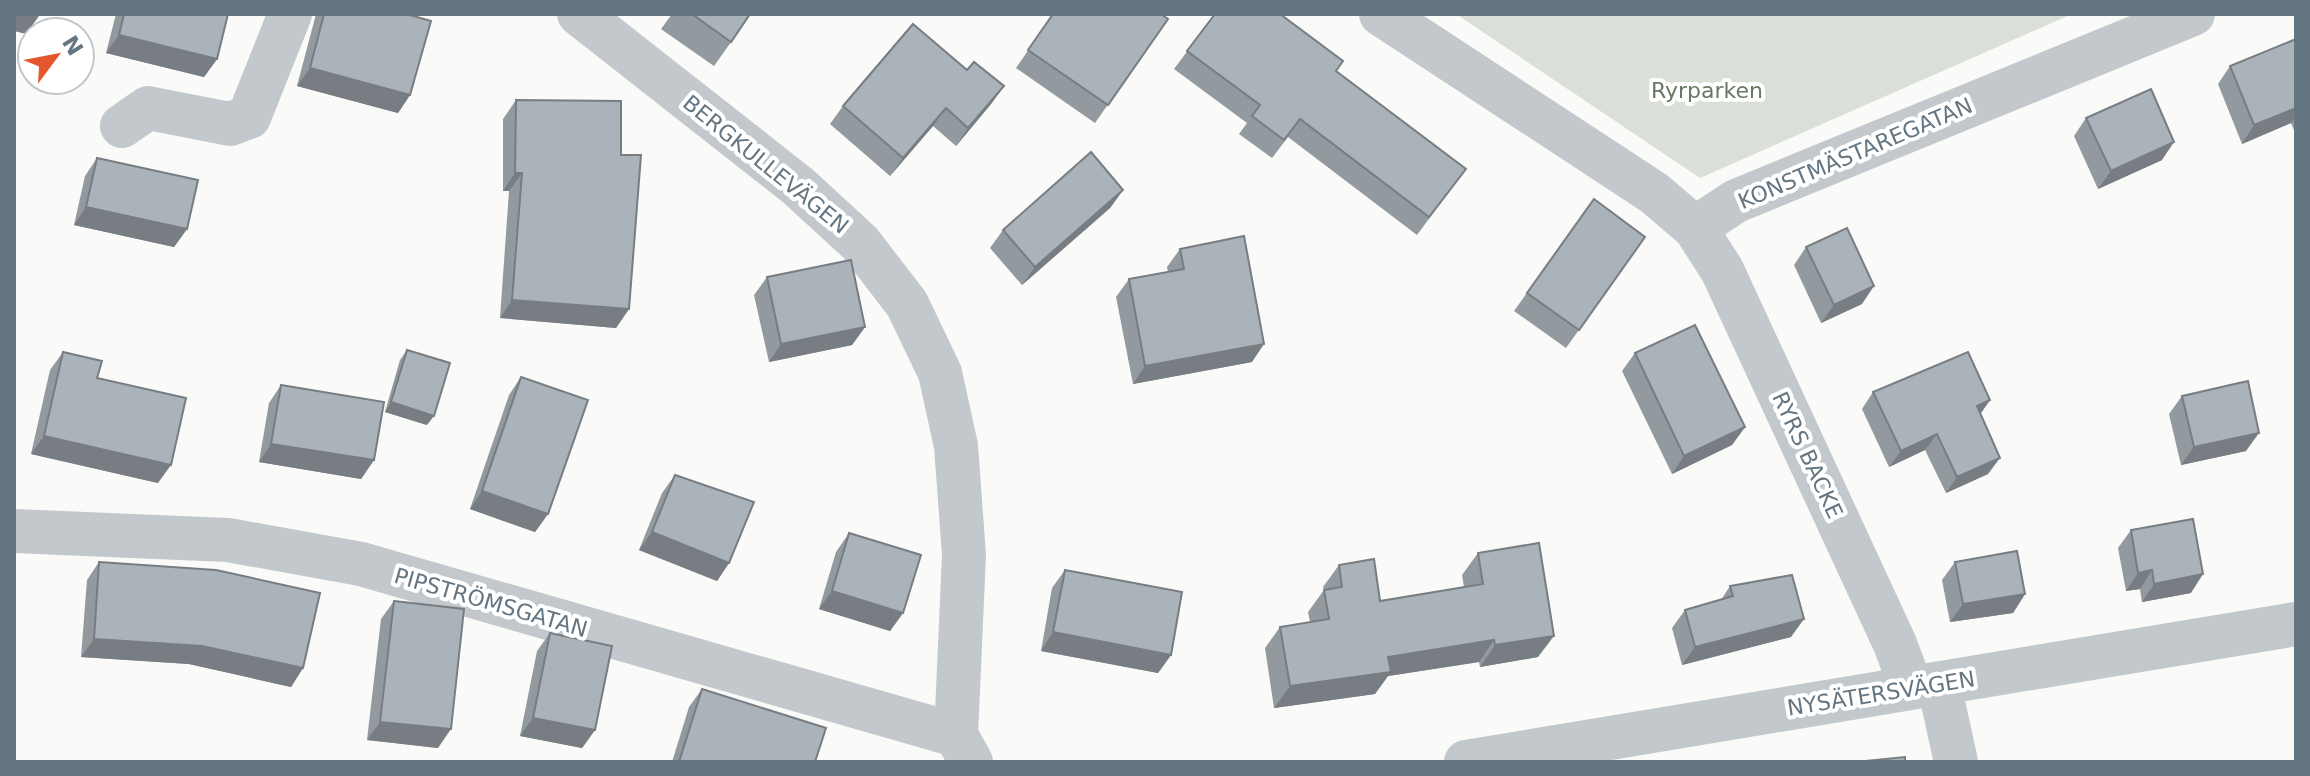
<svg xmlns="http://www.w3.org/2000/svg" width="2310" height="776" font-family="'DejaVu Sans',sans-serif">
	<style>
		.green { fill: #dadfd7 }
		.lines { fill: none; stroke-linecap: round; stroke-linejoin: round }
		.minor { stroke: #c3c8cc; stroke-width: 44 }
		.wall { fill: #929a9f }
		.shaded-wall { fill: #777d82 }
		.building { fill: #aab3b9; stroke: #777d82; stroke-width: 2 }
		.labels { text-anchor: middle; stroke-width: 8; stroke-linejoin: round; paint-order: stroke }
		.park-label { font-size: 22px; fill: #687a64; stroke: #fff }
		.street-label { font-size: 22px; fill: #657683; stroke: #fff }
	</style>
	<rect width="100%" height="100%" fill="#fafaf8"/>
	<polygon class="green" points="1456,14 2072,14 1700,178"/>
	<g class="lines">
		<g class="minor">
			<polyline points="579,14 798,186 860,243 907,304 940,373 956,446 964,555 956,735 971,762"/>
			<polyline points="1381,14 1654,193 1695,228 1722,270 1895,644 1911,687"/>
			<polyline points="122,126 148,108 230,124 249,117 290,14"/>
			<polyline points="1695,228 1736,201 2193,14"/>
			<polyline points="14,531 228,540 361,564 956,735"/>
			<polyline points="1939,684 1956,762"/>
			<polyline points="1466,762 2296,624"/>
		</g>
	</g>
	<g class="wall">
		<polygon points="116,14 228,14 217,59 204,77 106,53"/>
		<polygon points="316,14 406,14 410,95 398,113 297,86"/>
		<polygon points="672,14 751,14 714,66 661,29"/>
		<polygon points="1053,14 1168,19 1095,123 1016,68"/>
		<polygon points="1215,14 1336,71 1466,169 1417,235 1288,137 1272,158 1239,134 1247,123 1174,69"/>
		<polygon points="2296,39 2296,135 2291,123 2242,144 2218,84 2230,66"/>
		<polygon points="967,70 1004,86 991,104 956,146 933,126 890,176 830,124 843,106"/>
		<polygon points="516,100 621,155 629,309 616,328 500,318 509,191 503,191 503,119"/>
		<polygon points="2086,118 2162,160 2098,189 2074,136"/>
		<polygon points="97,158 187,229 174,247 74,225 85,176"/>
		<polygon points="1123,190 1110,208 1022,285 990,248 1003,230"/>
		<polygon points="1594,199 1645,237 1566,348 1514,311"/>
		<polygon points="1806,247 1862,304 1821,323 1794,265"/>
		<polygon points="1180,249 1252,362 1133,384 1116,297 1129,279 1168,272 1167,267"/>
		<polygon points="767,277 865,327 852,345 769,362 754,295"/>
		<polygon points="407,350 427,425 385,412 400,360"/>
		<polygon points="63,352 158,483 31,454 50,370"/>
		<polygon points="1635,353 1745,427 1732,445 1672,474 1622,371"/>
		<polygon points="521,377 548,514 535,532 470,509 509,395"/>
		<polygon points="281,385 374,460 361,479 259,462 269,403"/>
		<polygon points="1873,392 1990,400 1980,414 1988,474 1946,493 1925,450 1889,467 1862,409"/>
		<polygon points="2182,396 2246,451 2181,465 2169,414"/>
		<polygon points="675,475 729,563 717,581 639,550 662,493"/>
		<polygon points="2131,530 2191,593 2142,602 2140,589 2126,591 2118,548"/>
		<polygon points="849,533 903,613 890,631 819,609 836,552"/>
		<polygon points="1478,553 1538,657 1480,667 1479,662 1388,676 1375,694 1274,708 1265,648 1280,627 1310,622 1308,612 1324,590 1323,587 1339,565 1380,601 1464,587 1462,575"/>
		<polygon points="99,562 303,668 291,687 189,664 81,657 87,580"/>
		<polygon points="1955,562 2025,594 2013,613 1950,622 1942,580"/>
		<polygon points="1065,570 1171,655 1158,673 1041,651 1052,588"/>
		<polygon points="1730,586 1791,637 1682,665 1672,628 1685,610 1721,600"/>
		<polygon points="394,601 438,748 367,740 381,619"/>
		<polygon points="550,633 595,730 582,748 520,736 537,651"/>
		<polygon points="702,689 815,762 672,762 689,707"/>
	</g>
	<g class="shaded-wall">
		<polygon points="14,14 31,14 39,16 26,34 14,31"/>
		<polygon points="119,35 217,59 204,77 106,53"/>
		<polygon points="310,68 410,95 398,113 297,86"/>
		<polygon points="1004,86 991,104 956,146 968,128"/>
		<polygon points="946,108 933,126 890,176 903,158"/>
		<polygon points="2296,108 2296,117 2291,123 2242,144 2254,125"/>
		<polygon points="2174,142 2162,160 2098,189 2111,171"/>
		<polygon points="515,173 522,173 509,191 503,191"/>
		<polygon points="1123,190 1110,208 1022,285 1035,267"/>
		<polygon points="86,207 187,229 174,247 74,225"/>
		<polygon points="1874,286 1862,304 1821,323 1834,305"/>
		<polygon points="512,300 629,309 616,328 500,318"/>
		<polygon points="865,327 852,345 769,362 781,344"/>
		<polygon points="1264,344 1252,362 1133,384 1145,366"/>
		<polygon points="1990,400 1979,416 1977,406"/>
		<polygon points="391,402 434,416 427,425 385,412"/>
		<polygon points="1745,427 1732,445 1672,474 1684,456"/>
		<polygon points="2259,433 2246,451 2181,465 2194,447"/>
		<polygon points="1937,434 1925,450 1889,467 1901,451"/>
		<polygon points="44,436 171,465 158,483 31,454"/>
		<polygon points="271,444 374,460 361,479 259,462"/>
		<polygon points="2000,458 1988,474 1946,493 1957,477"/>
		<polygon points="482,491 548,514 535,532 470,509"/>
		<polygon points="652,532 729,563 717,581 639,550"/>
		<polygon points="2152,570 2140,589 2126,591 2138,573"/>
		<polygon points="2203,574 2191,593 2142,602 2154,584"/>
		<polygon points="832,591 903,613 890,631 819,609"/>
		<polygon points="2025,594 2013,613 1950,622 1963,604"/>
		<polygon points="1804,619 1791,637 1682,665 1695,647"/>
		<polygon points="1053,632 1171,655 1158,673 1041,651"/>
		<polygon points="1554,636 1538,657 1480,667 1495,645"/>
		<polygon points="94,639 202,646 303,668 291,687 189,664 81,657"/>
		<polygon points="1494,640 1479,662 1388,676 1375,694 1274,708 1290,686 1388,657"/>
		<polygon points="533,718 595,730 582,748 520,736"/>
		<polygon points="380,722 451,729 438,748 367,740"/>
	</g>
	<g class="building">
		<polygon points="124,14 228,14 217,59 119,35"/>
		<polygon points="324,14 406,14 431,21 410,95 310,68"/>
		<polygon points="692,14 750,14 731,42"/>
		<polygon points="1053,14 1161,14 1168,19 1108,105 1028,50"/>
		<polygon points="1215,14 1280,14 1343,61 1336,71 1466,169 1429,217 1300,119 1284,140 1252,116 1260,105 1187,51"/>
		<polygon points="913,24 967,70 974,62 1004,86 968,128 946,108 903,158 843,106"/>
		<polygon points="2296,39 2296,108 2254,125 2230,66"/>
		<polygon points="2151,89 2174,142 2111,171 2086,118"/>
		<polygon points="516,100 621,101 621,155 641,155 629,309 512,300 522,173 515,173"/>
		<polygon points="1091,152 1123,190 1035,267 1003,230"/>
		<polygon points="97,158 198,180 187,229 86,207"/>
		<polygon points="1594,199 1645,237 1579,330 1527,293"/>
		<polygon points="1847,228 1874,286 1834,305 1806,247"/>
		<polygon points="1244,236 1264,344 1145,366 1129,279 1184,269 1180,249"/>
		<polygon points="851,260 865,327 781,344 767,277"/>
		<polygon points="1695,325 1745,427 1684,456 1635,353"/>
		<polygon points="407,350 450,363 434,416 391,402"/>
		<polygon points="63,352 102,361 97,378 186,398 171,465 44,436"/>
		<polygon points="1968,352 1990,400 1977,406 2000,458 1957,477 1937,434 1901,451 1873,392"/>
		<polygon points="521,377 588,400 548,514 482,491"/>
		<polygon points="2248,381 2259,433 2194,447 2182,396"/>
		<polygon points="281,385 384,402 374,460 271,444"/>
		<polygon points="675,475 754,502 729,563 652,532"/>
		<polygon points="2193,519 2203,574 2154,584 2152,570 2138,573 2131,530"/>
		<polygon points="849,533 921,555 903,613 832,591"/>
		<polygon points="1539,543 1554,636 1495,645 1494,640 1388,657 1391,672 1290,686 1280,627 1329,619 1324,590 1342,587 1339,565 1374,559 1380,601 1483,584 1478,553"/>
		<polygon points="2017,551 2025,594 1963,604 1955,562"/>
		<polygon points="99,562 216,570 320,593 303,668 202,646 94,639"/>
		<polygon points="1065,570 1182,592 1171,655 1053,632"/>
		<polygon points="1792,575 1804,619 1695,647 1685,610 1733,596 1730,586"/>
		<polygon points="394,601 464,609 451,729 380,722"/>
		<polygon points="550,633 612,646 595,730 533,718"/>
		<polygon points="702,689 826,728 815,762 679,762"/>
		<polygon points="1905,757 1905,762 1855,762"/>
	</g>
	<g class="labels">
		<g class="park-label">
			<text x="1707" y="98">Ryrparken</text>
		</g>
		<g class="street-label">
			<text transform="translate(1855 153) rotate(-23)" y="8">KONSTMÄSTAREGATAN</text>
			<text transform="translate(766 164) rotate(39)" y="8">BERGKULLEVÄGEN</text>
			<text transform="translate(1808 455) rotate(65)" y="8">RYRS BACKE</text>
			<text transform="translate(491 602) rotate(16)" y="8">PIPSTRÖMSGATAN</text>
			<text transform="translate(1881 693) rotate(-9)" y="8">NYSÄTERSVÄGEN</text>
		</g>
	</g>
	<rect width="2310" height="776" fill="none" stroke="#657683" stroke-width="32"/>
	<g transform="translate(56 56) rotate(58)"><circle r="38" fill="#ffffff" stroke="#c1c8cd" stroke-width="2"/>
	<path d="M0-6L14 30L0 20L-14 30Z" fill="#e4572e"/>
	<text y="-12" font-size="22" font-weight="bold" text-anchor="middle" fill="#657683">N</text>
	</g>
</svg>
